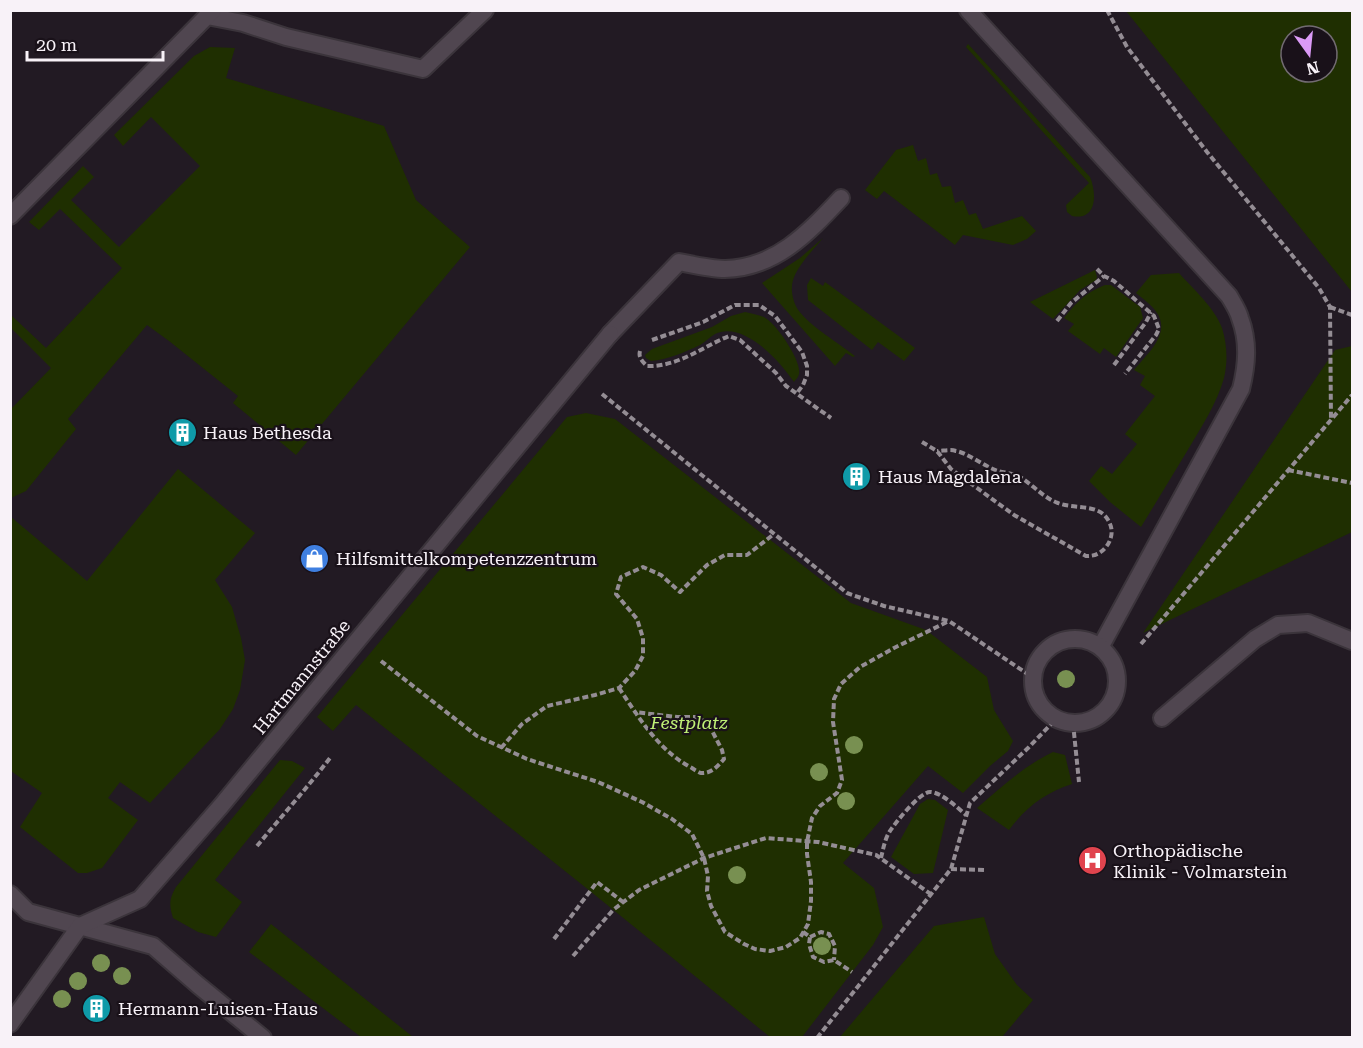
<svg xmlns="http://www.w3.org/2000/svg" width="1363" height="1048" font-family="'Roboto Serif',serif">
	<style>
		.green { fill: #1f2f01; fill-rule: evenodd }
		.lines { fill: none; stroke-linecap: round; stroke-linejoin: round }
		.service-casing { stroke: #3b343b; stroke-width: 20 }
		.minor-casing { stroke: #3b343b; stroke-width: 20 }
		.path { stroke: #948d94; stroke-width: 4; stroke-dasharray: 6 3; stroke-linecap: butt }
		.service { stroke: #504650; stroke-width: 16 }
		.minor { stroke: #504650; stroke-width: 16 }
		.tree { fill: #789051 }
		.labels { text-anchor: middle; stroke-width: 4.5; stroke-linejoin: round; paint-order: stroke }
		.poi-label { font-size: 18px; fill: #f8f2f8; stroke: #191119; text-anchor: start }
		.street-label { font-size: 18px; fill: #f8f2f8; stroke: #191119 }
		.park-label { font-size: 18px; font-style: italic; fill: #bff076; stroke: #191119 }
	</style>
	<rect width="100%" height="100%" fill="#221a23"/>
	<g class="green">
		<path d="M1126,11H1352V292ZM1291,36H1327V72H1291Z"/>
		<path d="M968,44L1090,177C1097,194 1097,221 1072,216L1067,212L1066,205L1089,183L966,47Z"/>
		<polygon points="210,47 235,48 226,78 384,126 416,200 470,247 296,455 233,403 238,396 169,341 147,325 68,419 76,429 26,491 11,498 11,409 51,368 11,328 11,315 46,348 122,268 60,209 39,230 29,222 83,166 94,177 71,200 119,247 200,166 151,117 123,146 114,135 194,56"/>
		<polygon points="913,145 918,161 926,158 930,175 937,173 942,187 951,186 955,203 963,200 969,215 976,213 983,229 1022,216 1036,231 1027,239 1013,245 963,235 955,245 884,191 877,199 865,190 896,150"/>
		<path d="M823,238C813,250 798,265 793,280C790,290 793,303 799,311C810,326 840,344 855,356L853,357L846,353L835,366L762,283L800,258Z"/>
		<polygon points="1095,270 1097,277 1096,280 1080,290 1053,319 1030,302"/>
		<path d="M1179,273C1194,290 1214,307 1222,328C1227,344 1228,361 1224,378C1217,403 1202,426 1189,448C1173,474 1157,501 1141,527L1110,502L1089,481L1101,466L1112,474L1137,444L1125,434L1155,396L1140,385L1145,376L1134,370C1147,354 1171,334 1157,313C1152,305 1143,299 1136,293L1151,275Z"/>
		<polygon points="811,278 823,286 825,282 915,348 904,361 878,342 872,350 808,300 807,285"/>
		<path d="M1105,285H1111L1140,307L1143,318L1116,357L1104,348L1100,354L1068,331L1074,324L1064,318C1077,302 1085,293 1105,285Z"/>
		<path d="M745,312C751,313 758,315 764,317C776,323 802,361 799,374C798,378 796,379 794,382C780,361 743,320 715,334C710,337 705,342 700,345C685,352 667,360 651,361L646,358L645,355L652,349L712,327L731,316Z"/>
		<polygon points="1352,346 1352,532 1143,633 1335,350"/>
		<polygon points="586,413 615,419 851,603 926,630 987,677 994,710 1013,741 1008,751 990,766 963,793 928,766 843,863 874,888 883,927 873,945 802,1037 770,1037 590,891 356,705 333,731 317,717 567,417"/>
		<polygon points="178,469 255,533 215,580 232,607 241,638 245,660 240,690 233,709 220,729 150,803 120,782 108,798 138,820 102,868 87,873 78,873 20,827 42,793 11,771 11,517 87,581"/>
		<path d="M1053,752L1065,755L1072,784C1045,793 1026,807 1009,830L977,808C1001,787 1024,766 1053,752Z"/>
		<path d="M280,760L292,761L305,768L215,880L242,902L216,937L198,932L173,918C169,905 169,899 176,887Z"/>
		<polygon points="928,799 935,800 948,810 933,873 914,874 891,857 920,804"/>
		<polygon points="984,917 995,954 1017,985 1033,1000 1002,1037 840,1037 934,926"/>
		<polygon points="271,924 413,1037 361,1037 249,952"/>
	</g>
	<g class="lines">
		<defs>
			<g id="service">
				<path d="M610,334L679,262C694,265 711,269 725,269C776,268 809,232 841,198"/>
				<polyline points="1162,718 1255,639 1278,625 1308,623 1352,641"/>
			</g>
			<g id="minor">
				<path d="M968,10L1229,296C1233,303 1238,310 1240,318C1249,342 1247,365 1241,389L1101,646"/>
				<polyline points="207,16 243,23 286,37 423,69 485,10"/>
				<polyline points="10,216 213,10"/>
				<circle cx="1075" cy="681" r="42"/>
				<polyline points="10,894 28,912 153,946 198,985 263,1038"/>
				<polyline points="10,1024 80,926 140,899 221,806 610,334"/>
			</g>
		</defs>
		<use href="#service" class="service-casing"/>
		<use href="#minor" class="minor-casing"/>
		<g class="path">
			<polyline points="1107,10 1127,47 1207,152 1319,288 1330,307 1331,419"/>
			<polyline points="1097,269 1104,276 1114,281 1154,316 1159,329 1156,335 1125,374"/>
			<polyline points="1330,307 1352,315"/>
			<polyline points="1057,321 1071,303 1104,276"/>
			<polyline points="652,340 703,322 735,305 759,305 775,316 802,352 807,366 807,375 803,385 797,393"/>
			<path d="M640,351C638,358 643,362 647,366C678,367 702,347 729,336L740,340L776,373L786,386L831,418"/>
			<polyline points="1114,365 1146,322 1151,312"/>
			<polyline points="602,394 847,593 884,606 949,621 1032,677"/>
			<path d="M922,442L937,451L951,469L1014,515L1086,556C1095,556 1100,554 1106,547C1113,538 1114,527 1106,517C1096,504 1073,509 1058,503C1044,498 1033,485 1020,477C1013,473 1005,473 998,471C985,467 968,453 956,451C950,449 943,451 937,451"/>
			<polyline points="1288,470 1352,483"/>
			<polyline points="1141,644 1352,395"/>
			<polyline points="381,661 477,736 527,759 598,782 642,802 672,819 692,834 704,858 708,876 707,891 711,906 725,932 744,944 755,949 770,951 786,947 800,938 808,924 811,901 811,882 807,854 807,842 812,818 820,806 837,793 842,780 833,722 834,699 841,684 860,667 894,648 949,621"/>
			<path d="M619,688C639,718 659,751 692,768C693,769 700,773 701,773C711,774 718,766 724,759L722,750L708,723L696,717H677L634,712"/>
			<polyline points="1073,723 1079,782"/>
			<polyline points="501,748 522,724 547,706 595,695 619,688 635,671 643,656 643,638 637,619 616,594 621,577 643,567 661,575 680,592 707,565 725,555 747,555 774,534"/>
			<path d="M257,846C281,817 307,788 330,758"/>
			<path d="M881,858C883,850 885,838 890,831C896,822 920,792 930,792C941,792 958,808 966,815"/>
			<polyline points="951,869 987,870"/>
			<polyline points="803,932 810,937 809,944 813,957 824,962 834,960 852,972"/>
			<polyline points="810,937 821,932 829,934 835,946 834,960"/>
			<polyline points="554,939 597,882 623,902"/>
			<polyline points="573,956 613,910 639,890 704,858 766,838 818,842 876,855 932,895"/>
			<polyline points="817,1038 951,869 970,803 1028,748 1056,719"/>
		</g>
		<use href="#service" class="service"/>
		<use href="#minor" class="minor"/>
	</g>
	<g class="tree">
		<circle cx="1066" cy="679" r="9"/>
		<circle cx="854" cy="745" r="9"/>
		<circle cx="819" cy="772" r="9"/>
		<circle cx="846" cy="801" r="9"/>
		<circle cx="737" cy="875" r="9"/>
		<circle cx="822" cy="946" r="9"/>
		<circle cx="101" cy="963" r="9"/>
		<circle cx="122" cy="976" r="9"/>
		<circle cx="78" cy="981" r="9"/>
		<circle cx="62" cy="999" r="9"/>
	</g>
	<defs>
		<symbol id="building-disc" viewBox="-11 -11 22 22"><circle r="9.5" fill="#0f9aa8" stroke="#191119"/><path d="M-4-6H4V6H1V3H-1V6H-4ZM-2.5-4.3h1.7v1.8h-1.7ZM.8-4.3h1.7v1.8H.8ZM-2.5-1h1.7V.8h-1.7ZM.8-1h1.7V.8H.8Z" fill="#fff"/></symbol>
		<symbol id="shop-disc" viewBox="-11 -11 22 22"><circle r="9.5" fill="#3f7fe0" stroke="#191119"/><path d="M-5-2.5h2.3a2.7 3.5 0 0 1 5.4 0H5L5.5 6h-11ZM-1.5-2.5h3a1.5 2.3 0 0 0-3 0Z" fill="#fff"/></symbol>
		<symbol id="hospital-disc" viewBox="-11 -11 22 22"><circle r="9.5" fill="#e0444e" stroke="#191119"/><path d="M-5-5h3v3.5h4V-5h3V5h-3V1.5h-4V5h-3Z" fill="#fff"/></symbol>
	</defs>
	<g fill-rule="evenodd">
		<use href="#building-disc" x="166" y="416" width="33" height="33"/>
		<use href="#building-disc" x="840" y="460" width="33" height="33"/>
		<use href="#shop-disc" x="298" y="542" width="33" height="33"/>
		<use href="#hospital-disc" x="1076" y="844" width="33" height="33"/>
		<use href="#building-disc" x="80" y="992" width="33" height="33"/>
	</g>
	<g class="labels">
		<g class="poi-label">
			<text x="203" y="439">Haus Bethesda</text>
			<text x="878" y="483">Haus Magdalena</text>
			<text x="336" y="565">Hilfsmittelkompetenzzentrum</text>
			<text x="1113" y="857">Orthopädische<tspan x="1113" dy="21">Klinik - Volmarstein</tspan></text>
			<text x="118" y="1015">Hermann-Luisen-Haus</text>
		</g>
		<g class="street-label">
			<text transform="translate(302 677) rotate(-51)" y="6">Hartmannstraße</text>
		</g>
		<g class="park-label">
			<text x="689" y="729">Festplatz</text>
		</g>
	</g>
	<rect width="1363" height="1048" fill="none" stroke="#f8f2f8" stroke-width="24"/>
	<g transform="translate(1309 54) rotate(165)"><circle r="28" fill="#191119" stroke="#726b72" stroke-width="1.5"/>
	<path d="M0-4.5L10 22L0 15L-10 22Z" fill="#db9af6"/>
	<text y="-9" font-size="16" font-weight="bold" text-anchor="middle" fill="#f8f2f8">N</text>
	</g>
	<path d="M27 51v9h136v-9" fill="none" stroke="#f8f2f8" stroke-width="3"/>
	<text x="36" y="51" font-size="18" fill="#f8f2f8" stroke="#191119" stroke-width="4.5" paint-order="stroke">20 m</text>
</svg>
